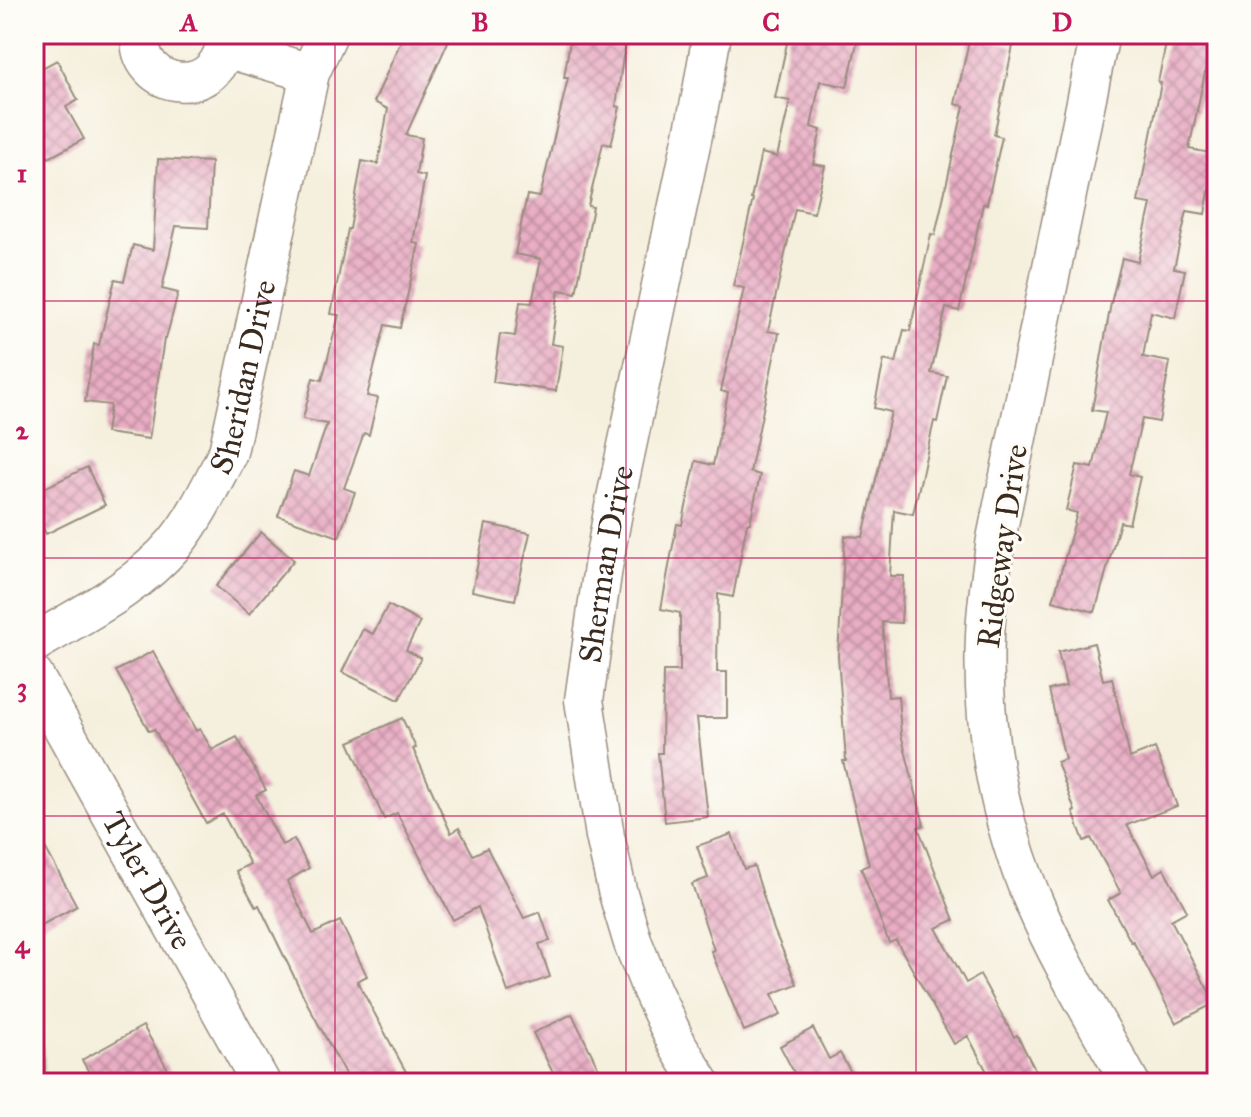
<svg xmlns="http://www.w3.org/2000/svg" width="1251" height="1117" font-family="'IM FELL Great Primer',serif">
	<style>
		.forest { fill: url(#forest-crowns); stroke: #5c734e; stroke-width: 2 }
		.lines { fill: none; stroke-linecap: round; stroke-linejoin: round }
		.stream { stroke: #53afd1; stroke-width: 9 }
		.building { fill: url(#building-cross-hatch) }
		.minor-casing { stroke: #988c7e; stroke-width: 41 }
		.minor { stroke: #fff; stroke-width: 38 }
		.grid { fill: none; stroke: #c2185b; stroke-width: 2; stroke-opacity: 0.55 }
		.labels { text-anchor: middle; stroke-width: 6; stroke-linejoin: round; paint-order: stroke }
		.street-label { font-size: 32px; fill: #3b2a1e; stroke: #fdfcf7 }
		.neatline { fill: none; stroke: #c2185b; stroke-width: 3 }
		.grid-label { font-size: 26px; text-anchor: middle; font-weight: bold; fill: #c2185b }
	</style>
	<defs>
		<pattern id="forest-crowns" width="20" height="18" patternUnits="userSpaceOnUse" patternTransform="scale(2)"><rect width="20" height="18" fill="#7ebc7d"/><path d="M2 6a3 3 0 1 1 6 0M12 15a3 3 0 1 1 6 0" fill="none" stroke="#689966"/></pattern>
		<pattern id="building-cross-hatch" width="8" height="8" patternUnits="userSpaceOnUse" patternTransform="scale(2)"><rect width="8" height="8" fill="#e9adc4"/><path d="M0 0l8 8M0 8l8-8" fill="none" stroke="#be8d9f"/></pattern>
	</defs>
	<rect width="100%" height="100%" fill="#fdfcf7"/>
	<filter id="ink" filterUnits="userSpaceOnUse"><feTurbulence type="fractalNoise" baseFrequency=".0125" numOctaves="2"/><feDisplacementMap in="SourceGraphic" scale="16" xChannelSelector="R" yChannelSelector="G"/><feConvolveMatrix kernelMatrix="1 2 1 2 8 2 1 2 1" color-interpolation-filters="sRGB"/></filter>
	<filter id="wash" filterUnits="userSpaceOnUse"><feTurbulence type="fractalNoise" baseFrequency=".006" numOctaves="4" result="noise"/><feDisplacementMap in="SourceGraphic" scale="32" xChannelSelector="R" yChannelSelector="G"/><feGaussianBlur stdDeviation="1.8" result="paint"/><feColorMatrix in="noise" values="0 0 0 0 0 0 0 0 0 0 0 0 0 0 0 0 0 1.4 0 .05"/><feComposite in="paint" operator="in"/></filter>
	<g filter="url(#wash)">
		<rect width="100%" height="100%" fill="#f5efdd"/>
		<path class="forest" d="M34,1022C45,1039 43,1064 42,1083H34Z"/>
		<g class="lines">
			<polyline class="stream" points="34,1065 45,1083"/>
		</g>
		<g id="blocks">
			<g class="building">
				<polygon points="404,34 430,34 448,42 406,135 422,138 416,174 425,176 413,243 419,244 400,328 385,325 367,396 378,398 369,435 364,433 344,488 355,492 339,537 278,516 294,471 309,476 327,424 303,419 313,378 322,380 339,315 331,314 348,229 350,229 362,161 378,164 388,109 374,102"/>
				<polygon points="571,34 600,34 626,37 616,106 620,107 611,145 603,143 588,206 593,207 576,293 559,290 551,344 563,346 556,391 493,382 500,334 515,336 520,302 532,303 541,259 515,254 527,195 540,197 568,78 564,78"/>
				<polygon points="789,34 859,34 847,87 820,81 811,127 821,130 813,164 825,166 814,213 795,209 768,331 779,333 750,472 760,475 750,523 747,523 733,597 718,594 717,672 727,672 727,718 697,718 708,817 665,822 658,753 662,753 663,671 680,671 680,613 661,609 677,524 682,525 696,461 713,465 728,393 721,391 744,288 733,286 753,199 751,199 761,153 777,157 790,101 775,98"/>
				<polygon points="1168,34 1213,34 1189,149 1216,154 1205,214 1187,211 1174,268 1185,270 1175,318 1151,312 1143,357 1170,362 1159,422 1142,419 1129,474 1140,477 1129,524 1120,522 1095,612 1053,601 1077,513 1066,510 1077,465 1093,468 1106,412 1092,410 1111,303 1122,258 1138,262 1151,204 1138,202 1161,83 1158,82"/>
				<polygon points="970,37 1013,46 994,135 1002,137 987,204 983,204 959,311 946,308 931,373 947,376 937,422 934,421 913,514 894,510 890,576 904,576 901,623 882,622 888,697 898,696 901,734 924,825 918,827 954,920 936,928 966,983 980,975 1014,1037 1017,1035 1042,1083 993,1083 968,1036 954,1044 896,940 889,943 861,868 869,865 843,761 846,761 838,656 845,536 863,537 891,412 874,408 884,360 896,363 904,330 910,331 931,234 935,235 964,106 955,104"/>
				<polygon points="57,60 78,100 66,107 84,139 49,158 34,130 34,72"/>
				<polygon points="158,159 211,162 208,228 176,226 162,289 178,293 166,339 164,339 149,439 106,433 110,405 85,402 94,344 99,345 115,279 124,281 133,245 153,250"/>
				<polygon points="87,467 105,505 46,534 34,510 34,493"/>
				<polygon points="486,524 530,533 515,600 472,591"/>
				<polygon points="261,532 294,560 249,614 216,586"/>
				<polygon points="388,605 420,622 406,650 421,658 399,700 342,672 363,629 373,634"/>
				<polygon points="1094,643 1103,680 1112,678 1130,758 1155,748 1177,806 1127,825 1154,875 1164,869 1187,911 1171,920 1215,1003 1176,1023 1133,941 1131,942 1108,900 1121,893 1091,838 1084,841 1073,812 1075,811 1057,762 1065,759 1049,690 1066,686 1058,652"/>
				<polygon points="153,651 196,731 200,729 212,750 237,737 266,790 256,795 282,845 294,839 309,868 287,881 313,934 340,921 367,976 357,981 412,1083 350,1083 307,1003 259,905 256,907 236,871 250,864 223,814 206,823 154,729 149,731 116,671"/>
				<polygon points="402,718 416,748 413,749 451,833 459,828 473,855 487,848 524,918 540,912 550,941 539,944 550,977 508,992 478,907 453,920 397,813 384,819 349,742"/>
				<polygon points="34,827 77,906 34,929"/>
				<polygon points="732,834 744,869 754,866 774,930 797,984 772,994 781,1015 744,1031 711,951 714,950 692,884 708,878 697,846"/>
				<polygon points="572,1014 602,1075 586,1083 558,1083 533,1033"/>
				<polygon points="143,1026 176,1083 95,1083 82,1060"/>
				<polygon points="813,1028 829,1059 840,1053 857,1083 787,1083 797,1078 780,1046"/>
			</g>
		</g>
	</g>
	<g filter="url(#ink)">
		<use href="#blocks" fill-opacity="0" stroke="#988c7e" stroke-width="2"/>
		<g class="lines">
			<defs>
				<g id="minor">
					<path d="M141,34C133,90 223,105 226,34"/>
					<path d="M1100,34L996,539C991,572 986,604 985,636C981,727 999,822 1035,905C1062,967 1098,1024 1130,1083"/>
					<polyline points="225,48 310,73"/>
					<path id="s1" d="M34,643C83,614 137,588 175,543C197,516 212,483 228,452L310,73L328,34"/>
					<path id="s2" d="M34,676L261,1083"/>
					<path id="s3" d="M701,1083L678,1046L652,991L633,943L617,890L605,836L584,700L603,567L613,512L701,97L712,34"/>
				</g>
			</defs>
			<use href="#minor" class="minor-casing"/>
			<use href="#minor" class="minor"/>
		</g>
	</g>
	<path class="grid" d="M335,34V1083M626,34V1083M916,34V1083M34,301H1217M34,558H1217M34,816H1217"/>
	<g class="labels">
		<g class="street-label">
			<text dy="11" stroke="none"><textPath href="#s1" startOffset="356">Sheridan Drive</textPath></text>
			<text transform="translate(1002 546) rotate(-82)" y="11">Ridgeway Drive</text>
			<text dy="11" stroke="none"><textPath href="#s3" startOffset="542">Sherman Drive</textPath></text>
			<text dy="11" stroke="none"><textPath href="#s2" startOffset="234">Tyler Drive</textPath></text>
		</g>
	</g>
	<rect width="1251" height="1117" fill="none" stroke="#fdfcf7" stroke-width="88"/>
	<rect x="44" y="44" width="1163" height="1029" class="neatline"/>
	<g class="grid-label">
		<text x="189" y="31">A</text>
		<text x="480" y="31">B</text>
		<text x="771" y="31">C</text>
		<text x="1062" y="31">D</text>
		<text x="22" y="182">1</text>
		<text x="22" y="439">2</text>
		<text x="22" y="696">3</text>
		<text x="22" y="953">4</text>
	</g>
</svg>
